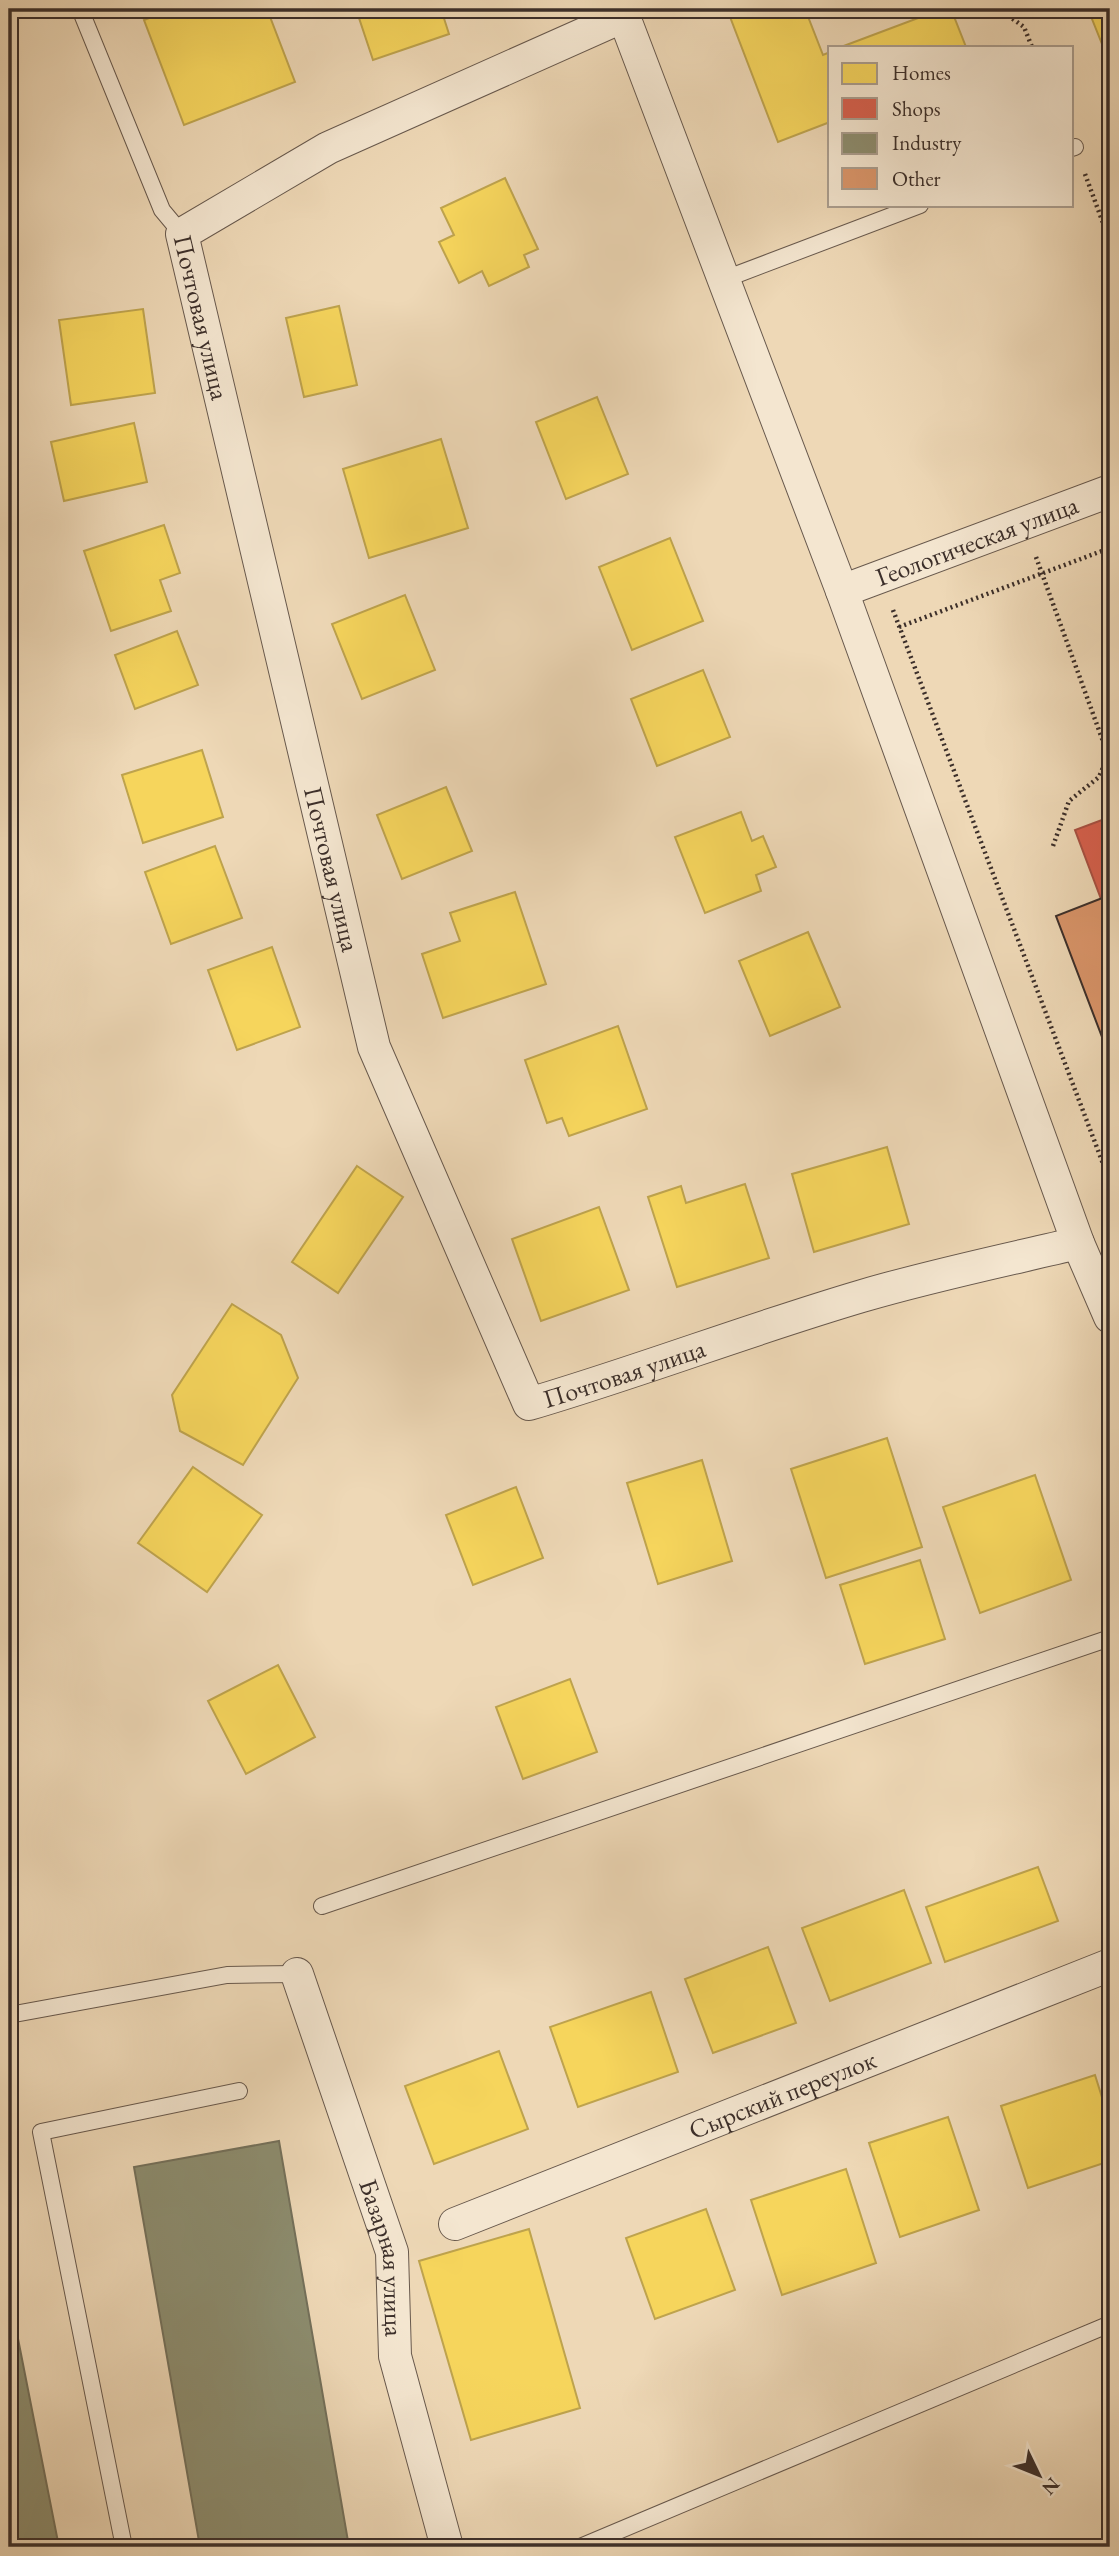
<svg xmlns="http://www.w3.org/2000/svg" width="1119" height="2556" font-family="'EB Garamond',serif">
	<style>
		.homes { fill: #f6d55c; stroke: #bea34d; stroke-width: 2 }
		.shops { fill: #d6604d; stroke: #a85142; stroke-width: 2 }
		.industry { fill: #8c8c6e; stroke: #74705a; stroke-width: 2 }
		.building { fill: #da956a; stroke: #3c2f2a; stroke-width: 2 }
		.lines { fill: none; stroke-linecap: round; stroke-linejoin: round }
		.service-casing { stroke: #68594d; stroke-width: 18 }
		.minor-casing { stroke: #68594d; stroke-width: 34 }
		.path { stroke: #3c2f2a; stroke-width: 4.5; stroke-dasharray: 2 3.5; stroke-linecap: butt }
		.service { stroke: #f4e6d0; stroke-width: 16 }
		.minor { stroke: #f4e6d0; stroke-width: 32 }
		.labels { text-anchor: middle; stroke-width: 7; stroke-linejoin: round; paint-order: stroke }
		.street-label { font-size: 26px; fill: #3c2f2a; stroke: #f4e6d0 }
	</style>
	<rect width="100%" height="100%" fill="#eed8b6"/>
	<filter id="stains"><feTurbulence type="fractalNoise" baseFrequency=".00286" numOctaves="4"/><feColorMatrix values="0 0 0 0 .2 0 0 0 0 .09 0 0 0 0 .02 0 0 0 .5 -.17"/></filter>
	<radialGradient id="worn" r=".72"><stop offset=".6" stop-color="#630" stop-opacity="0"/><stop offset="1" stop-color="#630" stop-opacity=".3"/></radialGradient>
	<g class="homes">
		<polygon points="172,9 267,9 295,82 184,125 144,20"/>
		<polygon points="356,9 441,9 449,34 373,60"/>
		<polygon points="727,9 805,9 823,55 830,52 830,122 778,142"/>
		<polygon points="942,9 951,9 966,47 841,47"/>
		<polygon points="1088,9 1110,9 1110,64"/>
		<polygon points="505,178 538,249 524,255 529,267 489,286 482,271 459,283 439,242 454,235 441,208"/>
		<polygon points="339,306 357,385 304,397 286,318"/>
		<polygon points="143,309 155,393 71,405 59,320"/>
		<polygon points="597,397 628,474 566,499 536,422"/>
		<polygon points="134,423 147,482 64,501 51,442"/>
		<polygon points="441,439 468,528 369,558 343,469"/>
		<polygon points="164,525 180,573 160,580 171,611 111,631 84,551"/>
		<polygon points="670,538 703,621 632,650 599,567"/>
		<polygon points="405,595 435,670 362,699 332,624"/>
		<polygon points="177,631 198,685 135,709 115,655"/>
		<polygon points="703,670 730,737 657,766 631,699"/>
		<polygon points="202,750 223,817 143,843 122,775"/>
		<polygon points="446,787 472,851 402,879 377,815"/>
		<polygon points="741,812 752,841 763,836 776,867 756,875 761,891 705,913 675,837"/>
		<polygon points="215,846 242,918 171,944 145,872"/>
		<polygon points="515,892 546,984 443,1018 422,954 460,941 450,913"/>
		<polygon points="808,932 840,1007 770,1036 739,961"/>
		<polygon points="272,947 300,1027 237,1050 208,970"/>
		<polygon points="618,1026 647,1109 569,1136 562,1118 547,1123 525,1060"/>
		<polygon points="887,1147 909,1224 814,1252 792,1174"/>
		<polygon points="357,1166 403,1197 338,1293 292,1262"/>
		<polygon points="745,1184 769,1258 677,1287 648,1197 681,1186 686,1203"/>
		<polygon points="599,1207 629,1290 541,1321 512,1239"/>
		<polygon points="232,1304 281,1335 298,1378 243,1465 180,1431 172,1395"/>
		<polygon points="887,1438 922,1547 826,1578 791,1469"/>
		<polygon points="702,1460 732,1561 658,1584 627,1483"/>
		<polygon points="193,1467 262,1515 207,1592 138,1543"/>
		<polygon points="1035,1475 1071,1580 980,1613 943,1507"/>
		<polygon points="516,1487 543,1558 473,1585 446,1515"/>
		<polygon points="920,1560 945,1639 865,1664 840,1585"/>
		<polygon points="278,1665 315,1737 246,1774 208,1701"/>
		<polygon points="570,1679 597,1752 523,1779 496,1707"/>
		<polygon points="1038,1867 1058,1921 945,1962 926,1907"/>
		<polygon points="904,1890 931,1963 830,2001 802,1928"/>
		<polygon points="768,1947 796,2023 713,2053 685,1979"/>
		<polygon points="651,1992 678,2072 578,2107 550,2027"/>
		<polygon points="499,2051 528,2129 434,2164 405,2086"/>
		<polygon points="1095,2075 1110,2123 1110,2161 1028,2188 1001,2106"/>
		<polygon points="948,2117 979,2210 900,2237 869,2143"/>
		<polygon points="846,2169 876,2263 782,2295 751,2200"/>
		<polygon points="706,2209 735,2290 655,2319 626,2238"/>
		<polygon points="529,2229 580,2408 471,2440 419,2261"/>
	</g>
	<polygon class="shops" points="1110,817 1110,895 1101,899 1075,830"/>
	<g class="industry">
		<polygon points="279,2141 349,2547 200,2547 134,2167"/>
		<polygon points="9,2293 59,2547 9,2547"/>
	</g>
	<polygon class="building" points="1110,895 1110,1058 1056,916"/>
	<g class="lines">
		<defs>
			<g id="service">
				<polyline points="80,9 162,210 182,234"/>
				<polyline points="1072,148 1075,147"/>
				<polyline points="725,279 920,205"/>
				<polyline points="322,1906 1110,1638"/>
				<polyline points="9,2015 227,1975 297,1974"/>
				<polyline points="124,2547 41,2132 239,2091"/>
				<polyline points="580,2547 1110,2324"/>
			</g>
			<g id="minor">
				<polyline points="621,9 842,591 1078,1243 1110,1317"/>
				<path id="s1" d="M624,16L328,148L182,234L374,1047L529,1404C641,1371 750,1329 862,1296C933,1275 1006,1260 1078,1243"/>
				<path id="s2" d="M842,591L1110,491"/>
				<path id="s3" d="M297,1974L392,2252L395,2356L447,2547"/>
				<path id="s4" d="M455,2224L1110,1965"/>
			</g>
		</defs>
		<use href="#service" class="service-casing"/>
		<use href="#minor" class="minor-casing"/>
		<g class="path">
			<polyline points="999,9 1024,27 1032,47"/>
			<polyline points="1085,174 1110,242"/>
			<polyline points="1036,557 1108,755"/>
			<polyline points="893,610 1110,1182"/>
			<polyline points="899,627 1110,548"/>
			<polyline points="1053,846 1069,801 1099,777 1110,751"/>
		</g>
		<use href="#service" class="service"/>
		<use href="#minor" class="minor"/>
	</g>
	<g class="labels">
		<g class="street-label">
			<text dy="9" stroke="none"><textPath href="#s1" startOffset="579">Почтовая улица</textPath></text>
			<text dy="9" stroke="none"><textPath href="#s2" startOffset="144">Геологическая улица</textPath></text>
			<text dy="9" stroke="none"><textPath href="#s1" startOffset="1146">Почтовая улица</textPath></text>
			<text dy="9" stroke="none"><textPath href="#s1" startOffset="1818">Почтовая улица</textPath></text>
			<text dy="9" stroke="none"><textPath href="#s4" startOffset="352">Сырский переулок</textPath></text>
			<text dy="9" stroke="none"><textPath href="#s3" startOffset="298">Базарная улица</textPath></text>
		</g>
	</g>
	<rect width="1119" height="2556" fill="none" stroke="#eed8b6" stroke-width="35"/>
	<rect x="10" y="10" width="1098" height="2535" fill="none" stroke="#3c2f2a" stroke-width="3.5"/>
	<rect x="18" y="18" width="1084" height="2521" fill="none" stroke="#3c2f2a" stroke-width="2"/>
	<rect x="828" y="46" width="245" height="161" fill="#f4e6d0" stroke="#aa9d8e" stroke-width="2"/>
	<rect x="842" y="63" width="35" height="21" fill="#f6d55c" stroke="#aa9d8e" stroke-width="2"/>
	<text x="892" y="80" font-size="21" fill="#3c2f2a">Homes</text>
	<rect x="842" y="98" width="35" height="21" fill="#d6604d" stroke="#aa9d8e" stroke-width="2"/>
	<text x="892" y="116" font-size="21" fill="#3c2f2a">Shops</text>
	<rect x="842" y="133" width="35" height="21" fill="#8c8c6e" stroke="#aa9d8e" stroke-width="2"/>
	<text x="892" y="150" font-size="21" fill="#3c2f2a">Industry</text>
	<rect x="842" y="168" width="35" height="21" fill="#da956a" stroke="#aa9d8e" stroke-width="2"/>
	<text x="892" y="186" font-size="21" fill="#3c2f2a">Other</text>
	<g transform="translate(1039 2475) rotate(133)" stroke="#f4e6d0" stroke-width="5" paint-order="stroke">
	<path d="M0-5L12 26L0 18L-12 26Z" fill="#3c2f2a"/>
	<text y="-10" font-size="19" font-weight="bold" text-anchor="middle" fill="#3c2f2a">N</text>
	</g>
	<rect width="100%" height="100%" filter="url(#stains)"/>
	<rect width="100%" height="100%" fill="url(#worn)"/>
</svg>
